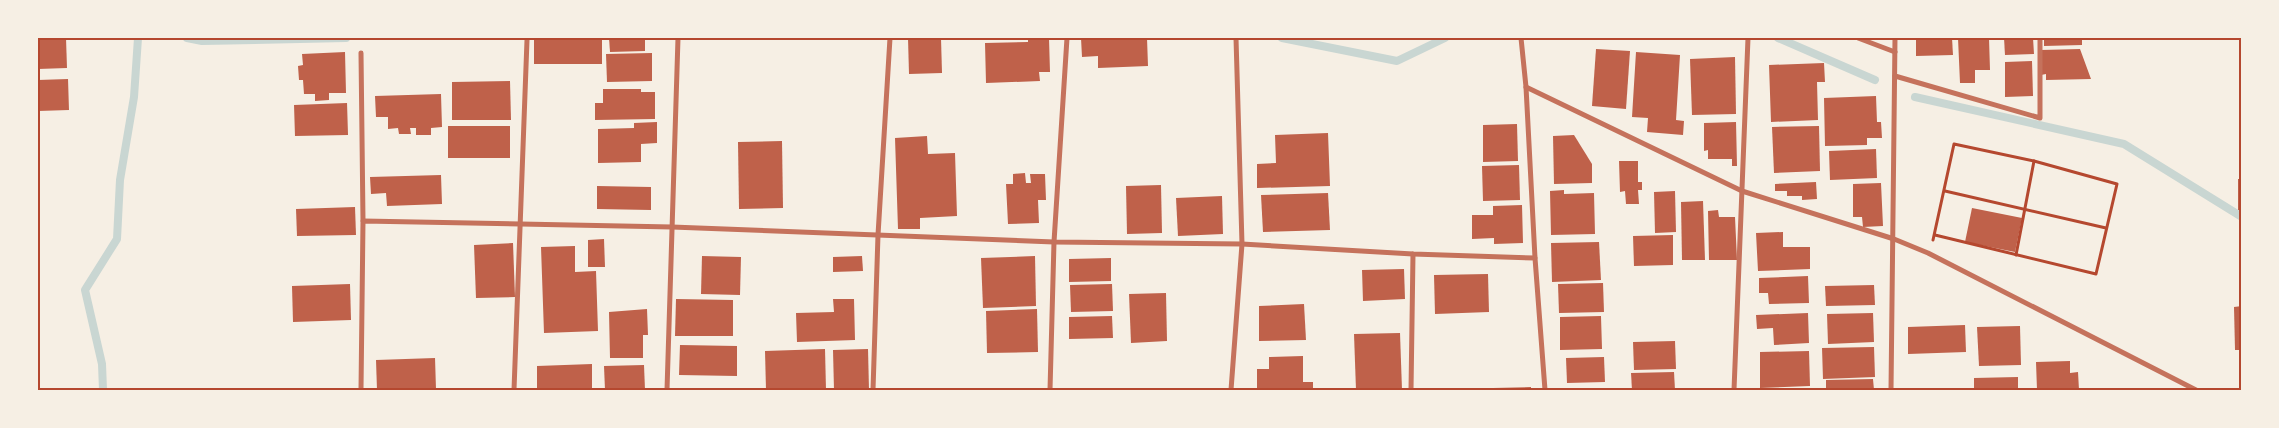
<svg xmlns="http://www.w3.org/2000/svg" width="2279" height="428" font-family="'Roboto Condensed',sans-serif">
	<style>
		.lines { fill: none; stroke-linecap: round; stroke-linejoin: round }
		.stream { stroke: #c9d6d2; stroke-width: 8 }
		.building { fill: #bf614a }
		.path { stroke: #b5482f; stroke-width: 3 }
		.minor { stroke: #c5725c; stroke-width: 5 }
		.neatline { fill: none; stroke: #b5482f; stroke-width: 2 }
	</style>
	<rect width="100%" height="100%" fill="#f6efe4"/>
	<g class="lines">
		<g class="stream">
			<polyline points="187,38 202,41 346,38"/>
			<polyline points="1282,38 1397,61 1445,38"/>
			<polyline points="1778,38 1875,80"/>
			<polyline points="1915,97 2124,144 2242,217"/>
			<polyline points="103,390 102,364 85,290 117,239 120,180 134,97 138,38"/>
		</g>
	</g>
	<g class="building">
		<polygon points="38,38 66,38 67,68 38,69"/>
		<rect x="534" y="38" width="68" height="26"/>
		<polygon points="609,38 645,38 645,51 610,52"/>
		<polygon points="908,38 941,38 942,73 909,74"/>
		<polygon points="1028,38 1049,38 1050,72 1039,72 1040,81 986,83 985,43 1028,42"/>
		<polygon points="1081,38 1147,38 1148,66 1098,68 1098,56 1082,57"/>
		<polygon points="1916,38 1952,38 1953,55 1916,56"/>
		<polygon points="1958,38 1989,38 1990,70 1975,70 1975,83 1960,83"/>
		<polygon points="2004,38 2033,38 2034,54 2005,55"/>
		<polygon points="2044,38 2082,38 2082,45 2044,46"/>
		<polygon points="1596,49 1630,51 1626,109 1592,106"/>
		<polygon points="2080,49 2091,79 2046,80 2046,74 2041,75 2041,50"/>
		<polygon points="345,52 346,93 329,93 329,100 315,101 315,94 304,94 303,80 299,80 298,66 303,65 302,54"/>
		<polygon points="1636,52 1680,55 1676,120 1684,121 1683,135 1647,132 1648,118 1632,117"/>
		<polygon points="652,53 652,81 607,82 606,54"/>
		<polygon points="1735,57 1736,114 1692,115 1690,59"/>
		<polygon points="2032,61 2033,96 2005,97 2005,62"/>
		<polygon points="1824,63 1825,82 1817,82 1818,120 1771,122 1769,65"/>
		<polygon points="68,79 69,110 38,111 38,80"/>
		<polygon points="510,81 511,120 452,120 452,82"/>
		<polygon points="603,89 641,89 641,92 655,92 655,119 595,120 595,103 603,103"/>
		<polygon points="441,94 442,127 431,128 431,135 416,135 416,128 410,128 411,134 399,134 398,128 388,129 388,117 376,117 375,96"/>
		<polygon points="1876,96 1877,122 1881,122 1882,138 1867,138 1867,145 1825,146 1824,98"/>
		<polygon points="347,103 348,135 295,136 294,105"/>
		<polygon points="657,122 657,143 641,144 641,162 598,163 598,129 634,128 634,123"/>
		<polygon points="1736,122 1737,166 1732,166 1732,159 1708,159 1708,150 1704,151 1704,123"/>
		<polygon points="1517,124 1518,161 1483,162 1483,125"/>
		<rect x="448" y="126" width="62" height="32"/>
		<polygon points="1819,126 1820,171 1774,173 1772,127"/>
		<polygon points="1328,133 1330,186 1257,188 1257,164 1276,163 1275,135"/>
		<polygon points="1574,135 1592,164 1592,183 1554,184 1553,136"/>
		<polygon points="927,136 928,154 955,153 957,216 920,218 920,229 898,229 895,138"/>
		<polygon points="782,141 783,208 739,209 738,142"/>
		<polygon points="1876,149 1877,178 1830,180 1829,151"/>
		<polygon points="1619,161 1638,161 1638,182 1642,182 1642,190 1638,190 1639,204 1626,204 1625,191 1620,192"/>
		<polygon points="1519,165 1520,200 1483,201 1482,166"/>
		<polygon points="1025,173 1026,183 1031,183 1030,174 1045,174 1046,200 1038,200 1039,223 1008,224 1006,184 1013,184 1013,174"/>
		<polygon points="441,175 442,204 387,206 386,193 371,194 370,177"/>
		<rect x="2238" y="179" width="4" height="31"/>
		<polygon points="1816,182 1817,199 1802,200 1802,196 1787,196 1787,191 1775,191 1775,184"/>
		<polygon points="1881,183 1883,226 1863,227 1862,217 1853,217 1853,184"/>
		<polygon points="1161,185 1162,233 1127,234 1126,186"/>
		<polygon points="597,186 651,187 651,210 597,209"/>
		<polygon points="1564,190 1564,194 1594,193 1595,234 1551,235 1550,191"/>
		<polygon points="1675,191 1676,232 1655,233 1654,192"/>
		<polygon points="1328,193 1330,230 1263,232 1261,195"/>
		<polygon points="1222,196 1223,234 1178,236 1176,198"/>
		<polygon points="1703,201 1705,260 1682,260 1681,202"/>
		<polygon points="1522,205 1523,243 1494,244 1494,238 1472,239 1472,215 1493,215 1493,206"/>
		<polygon points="355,207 356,235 297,236 296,209"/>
		<polygon points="1972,208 2022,218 2015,252 1965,242"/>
		<polygon points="1718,210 1719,217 1735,217 1737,260 1709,260 1708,211"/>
		<polygon points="1783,232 1783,247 1810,247 1810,269 1758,271 1756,233"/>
		<polygon points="1673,235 1673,265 1634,266 1633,236"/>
		<polygon points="604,239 605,267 588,267 588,240"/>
		<polygon points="1599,242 1601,280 1552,282 1551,243"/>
		<polygon points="513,243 515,297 476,298 474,245"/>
		<polygon points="575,246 575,272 596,271 598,331 544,333 541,247"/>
		<polygon points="702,256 741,257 740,295 701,294"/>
		<polygon points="862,256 863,271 833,272 833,257"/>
		<polygon points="1035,256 1036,306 983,308 981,258"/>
		<polygon points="1111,258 1111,281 1069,282 1069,259"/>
		<polygon points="1404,269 1405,299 1363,301 1362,270"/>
		<polygon points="1488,274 1489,312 1435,314 1434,275"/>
		<polygon points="1808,276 1809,303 1769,304 1768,293 1759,293 1759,278"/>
		<polygon points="1603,283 1604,312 1559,313 1558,284"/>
		<polygon points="350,284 351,320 293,322 292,286"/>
		<polygon points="1112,284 1113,311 1071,312 1070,285"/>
		<polygon points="1874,285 1875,305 1826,306 1825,286"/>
		<polygon points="1166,293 1167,341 1131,343 1129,294"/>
		<polygon points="676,299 733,300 733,336 675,336"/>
		<polygon points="833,299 854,299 855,340 797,342 796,313 834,312"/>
		<polygon points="1304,304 1306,340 1259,341 1259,306"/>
		<polygon points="2242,306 2242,350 2235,350 2234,307"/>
		<polygon points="647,309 648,335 643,335 643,358 610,358 609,312"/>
		<polygon points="1037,309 1038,352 987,353 986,311"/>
		<polygon points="1808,313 1809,343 1774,345 1773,328 1757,329 1756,315"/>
		<polygon points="1873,313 1874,342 1828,344 1827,314"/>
		<polygon points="1112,316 1113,338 1069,339 1069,317"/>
		<polygon points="1601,316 1602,349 1560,350 1560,317"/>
		<polygon points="1965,325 1966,352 1908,354 1908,327"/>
		<polygon points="2020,326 2021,365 1979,366 1977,327"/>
		<polygon points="1400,333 1402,390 1356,390 1354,334"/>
		<polygon points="1675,341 1676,369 1634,370 1633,342"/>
		<polygon points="680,345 737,346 737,376 679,375"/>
		<polygon points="1874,347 1875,377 1823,379 1822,348"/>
		<polygon points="825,349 826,390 766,390 765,351"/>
		<polygon points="868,349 869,390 834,390 833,350"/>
		<polygon points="1809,351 1810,386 1760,388 1760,352"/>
		<polygon points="1303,356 1303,382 1313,382 1313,390 1257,390 1257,369 1269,369 1269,357"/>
		<polygon points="1604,357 1605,382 1567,383 1566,358"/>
		<polygon points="435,358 436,390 377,390 376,360"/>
		<polygon points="2070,361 2070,373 2078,372 2079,390 2037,390 2036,362"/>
		<polygon points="592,364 592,390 537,390 537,366"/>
		<polygon points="644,365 645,390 605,390 604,366"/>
		<polygon points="1674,372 1675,390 1632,390 1631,373"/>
		<polygon points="2018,377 2018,390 1974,390 1974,378"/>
		<polygon points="1873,379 1874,390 1826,390 1826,380"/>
		<polygon points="1531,387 1531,390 1493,390 1493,388"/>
	</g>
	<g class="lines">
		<g class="path">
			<polyline points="1945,191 2106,228"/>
			<polyline points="1933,240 1954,144 2034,161 2117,184 2096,274 1935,235"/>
			<polyline points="2016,255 2034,161"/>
		</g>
		<g class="minor">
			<polyline points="1521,38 1526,87 1535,258"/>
			<polyline points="1858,38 1895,52"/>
			<polyline points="361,53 363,221"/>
			<polyline points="1895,76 2040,118 2040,38"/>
			<polyline points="1526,87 1742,191 1894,239 1928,253 2196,390"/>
			<polyline points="361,390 363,221 672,227 1054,242 1242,244 1413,254 1535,258 1545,390"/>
			<polyline points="514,390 527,40"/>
			<polyline points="667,390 678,38"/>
			<polyline points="873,390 878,235 890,38"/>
			<polyline points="1050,390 1054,242 1067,38"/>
			<polyline points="1231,390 1242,244 1236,38"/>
			<polyline points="1411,390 1413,254"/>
			<polyline points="1734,390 1748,38"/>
			<polyline points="1891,390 1895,38"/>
		</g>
	</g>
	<rect width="2279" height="428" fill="none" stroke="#f6efe4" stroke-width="78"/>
	<rect x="39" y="39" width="2201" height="350" class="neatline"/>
</svg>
